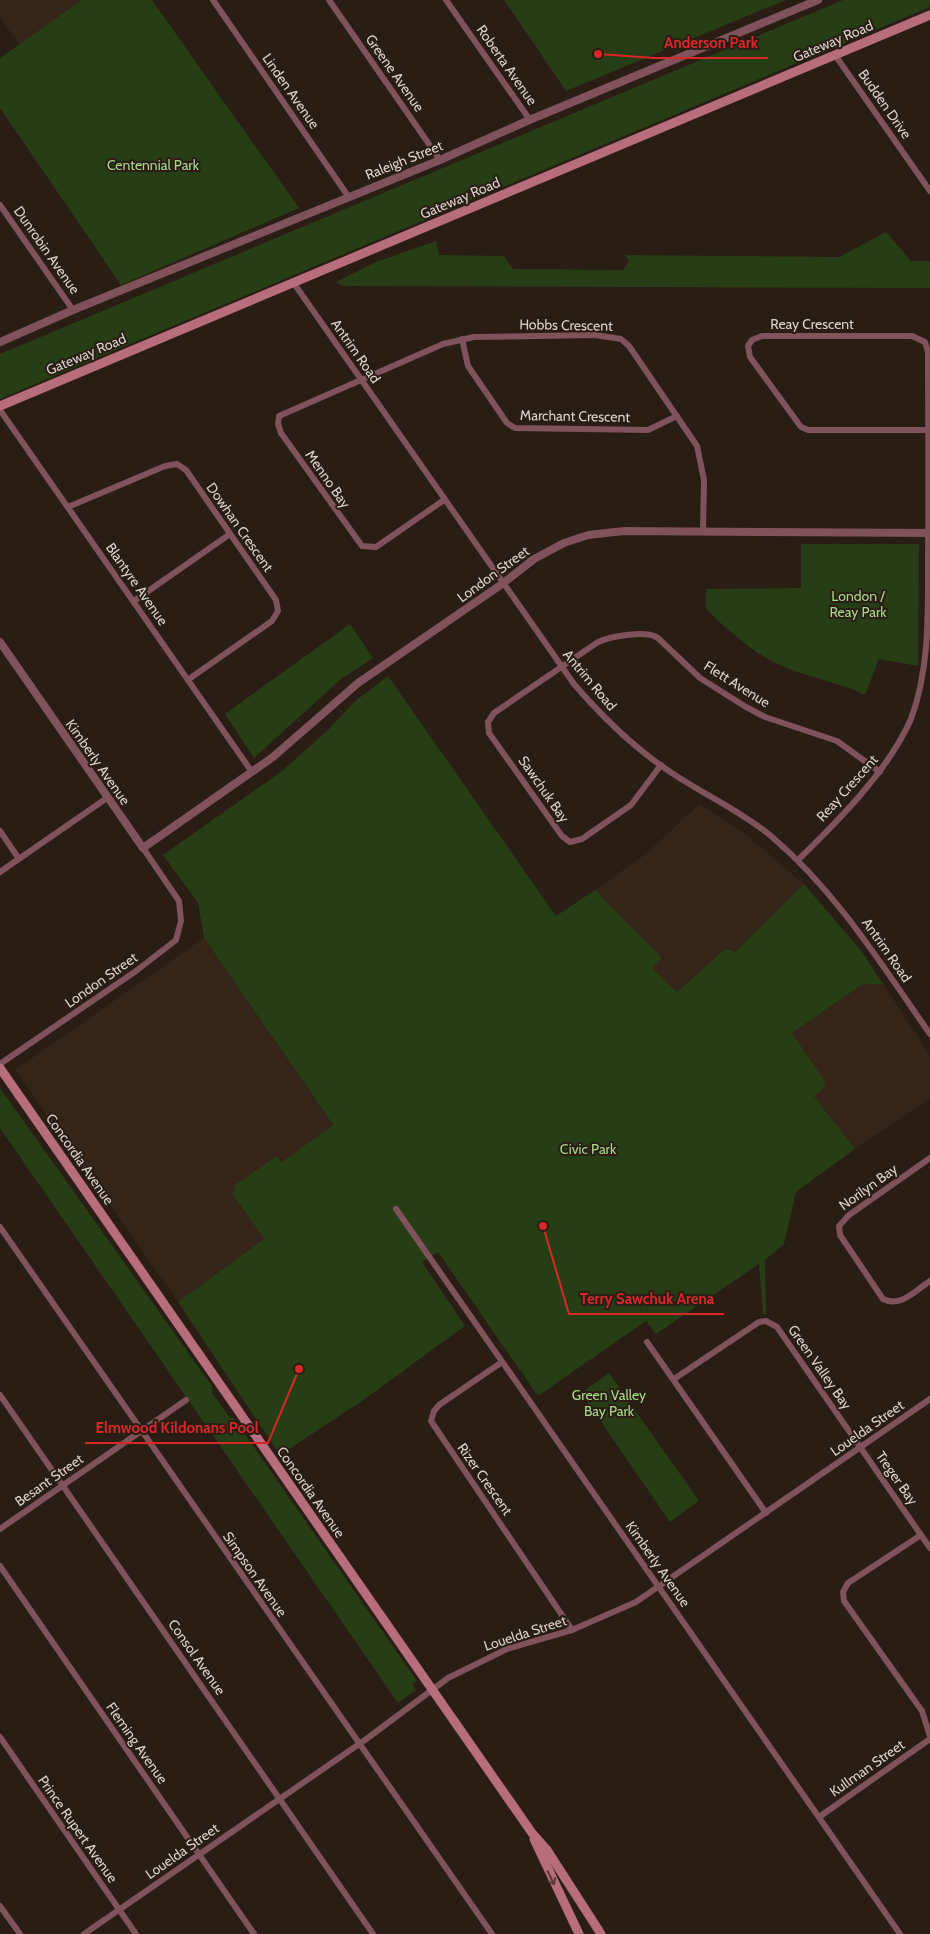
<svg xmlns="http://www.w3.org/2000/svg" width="930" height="1934" font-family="Cabin,sans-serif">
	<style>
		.built { fill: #352518 }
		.green { fill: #273d15 }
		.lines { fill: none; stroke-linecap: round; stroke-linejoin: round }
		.minor { stroke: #80525a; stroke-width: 6 }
		.tertiary { stroke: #80525a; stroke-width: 8 }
		.secondary { stroke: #b76d7b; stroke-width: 9 }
		.oneway { stroke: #5b3938 }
		.labels { text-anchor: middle; stroke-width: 4; stroke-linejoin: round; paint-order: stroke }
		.street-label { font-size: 14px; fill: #d9d1cb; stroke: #291d14 }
		.park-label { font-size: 14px; fill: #aad68a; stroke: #291d14 }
		.leader { fill: none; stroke: #d62828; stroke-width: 2 }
		.callout-dot { fill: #d62828; stroke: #291d14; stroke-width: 2 }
		.callout-label { font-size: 15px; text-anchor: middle; font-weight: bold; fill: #d62828; stroke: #291d14; stroke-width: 4; stroke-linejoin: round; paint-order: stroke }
	</style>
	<rect width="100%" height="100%" fill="#291d14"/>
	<g class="built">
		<polygon points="0,0 82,0 20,46 0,17"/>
		<polygon points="699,804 744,833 804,884 735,952 725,949 677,992 652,968 662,958 595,890 646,854"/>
		<polygon points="204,938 333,1126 282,1162 280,1157 278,1158 233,1195 264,1239 178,1302 15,1070"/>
		<polygon points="863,984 883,984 930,1055 930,1098 855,1149 814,1096 792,1033"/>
	</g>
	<g class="green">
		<polygon points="82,0 152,0 299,208 121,285 0,108 0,58"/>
		<polygon points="504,0 786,0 566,91"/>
		<polygon points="843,0 930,0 930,7 0,399 0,354"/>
		<polygon points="886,232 911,261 930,261 930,288 342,286 336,282 376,262 436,241 439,255 504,256 513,269 623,270 629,261 625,255 839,257"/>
		<path d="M801,544H919L918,666L879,659L865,695C841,683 815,679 789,669C758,657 729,632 706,609V589L801,588Z"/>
		<polygon points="350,624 373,658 341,679 254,758 225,714"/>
		<polygon points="388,676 556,916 595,890 662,958 652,968 677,992 725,949 735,952 804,884 862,952 883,984 863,984 792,1033 824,1080 825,1087 814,1096 855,1149 796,1192 784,1244 765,1260 766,1314 763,1314 759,1264 656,1334 646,1321 538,1396 438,1252 422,1262 465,1326 362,1401 280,1455 178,1302 264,1239 233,1195 235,1185 277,1156 282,1162 333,1125 204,938 198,903 163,855 282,771 327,731 354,702"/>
		<polygon points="0,1088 212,1386 212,1393 230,1418 233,1417 417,1681 412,1684 416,1690 398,1703 0,1128"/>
		<polygon points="609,1373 699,1501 670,1522 581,1393"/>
	</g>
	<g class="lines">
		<g class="minor">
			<polyline points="213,0 348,196"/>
			<polyline points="329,0 440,160"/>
			<polyline points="446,0 530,120"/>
			<polyline points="835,55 930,191"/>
			<polyline points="0,205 73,310"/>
			<path d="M293,282L574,684C605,720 638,752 678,777C709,797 742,812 771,836C837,892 881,964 930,1034"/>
			<polyline points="462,339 468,366 507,423 515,428 648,430 677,416"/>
			<polyline points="0,410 252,772"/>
			<polyline points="444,500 376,547 362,546 281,433 278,424 279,416 443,344 474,337 595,335 621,339 629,346 697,446 704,480 703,532"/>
			<polyline points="68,507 165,466 177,464 186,470 276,600 278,611 272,621 189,679"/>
			<polyline points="134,601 230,534"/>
			<path d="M661,765L631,805L582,839L570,842L562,836L489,733L488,722L494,713L598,642C612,636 646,630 658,638L700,678L746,707L765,717L837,741L880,772"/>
			<polyline points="0,831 19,859"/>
			<path d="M798,860C839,820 888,771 911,719C930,668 928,611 928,557C929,489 928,421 928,352L925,342L912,336H762L752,340L748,346L750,357L801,427L808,430H928"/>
			<polyline points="0,872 107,798"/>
			<polyline points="0,1064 136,971 176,940 181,921 179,901 143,848"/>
			<path d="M930,1158L849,1215L839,1226L840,1235L883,1299C900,1308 915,1291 930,1281"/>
			<polyline points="396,1209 900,1934"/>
			<polyline points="0,1227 492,1934"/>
			<polyline points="647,1342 766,1513"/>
			<polyline points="502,1362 439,1405 434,1411 431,1421 572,1630"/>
			<polyline points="674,1379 759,1322 766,1321 777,1327 930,1548"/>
			<polyline points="0,1395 373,1934"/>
			<polyline points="0,1529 186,1400"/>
			<polyline points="921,1535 848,1583 843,1592 844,1601 922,1711 930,1736"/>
			<polyline points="0,1566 254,1934"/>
			<polyline points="0,1737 136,1934"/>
			<polyline points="819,1817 930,1739"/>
			<polyline points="0,1906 20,1934"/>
			<polyline points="84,1934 365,1740 448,1678 507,1649 572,1630 636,1602 930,1399"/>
		</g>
		<g class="tertiary">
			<polyline points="0,342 73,310 440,160 527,121 818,0"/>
			<polyline points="0,642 143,848 273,757 358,683 502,584 534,559 564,543 588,535 624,531 930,533"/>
		</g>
		<g class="secondary">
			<polyline points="0,406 930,15"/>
			<polyline points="0,1068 532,1833 547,1850 601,1934"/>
			<polyline points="534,1839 579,1934"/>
		</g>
	</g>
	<defs><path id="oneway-shaft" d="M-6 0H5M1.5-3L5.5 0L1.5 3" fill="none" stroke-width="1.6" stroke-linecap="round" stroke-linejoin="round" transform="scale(1.25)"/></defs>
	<use class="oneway" href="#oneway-shaft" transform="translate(551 1878) rotate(64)"/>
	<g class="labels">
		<g class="street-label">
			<text transform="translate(833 41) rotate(-23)" y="5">Gateway Road</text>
			<text transform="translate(507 65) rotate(55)" y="5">Roberta Avenue</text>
			<text transform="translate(395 73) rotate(55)" y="5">Greene Avenue</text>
			<text transform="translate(291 91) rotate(55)" y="5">Linden Avenue</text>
			<text transform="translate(885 104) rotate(55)" y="5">Budden Drive</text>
			<text transform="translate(404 160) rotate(-22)" y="5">Raleigh Street</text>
			<text transform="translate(460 198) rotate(-23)" y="5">Gateway Road</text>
			<text transform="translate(47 250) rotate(55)" y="5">Dunrobin Avenue</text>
			<text x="812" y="329">Reay Crescent</text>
			<text transform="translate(566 325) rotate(1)" y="5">Hobbs Crescent</text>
			<text transform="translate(356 351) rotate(55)" y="5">Antrim Road</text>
			<text transform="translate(86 354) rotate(-23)" y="5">Gateway Road</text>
			<text transform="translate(575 416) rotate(1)" y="5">Marchant Crescent</text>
			<text transform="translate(328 479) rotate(55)" y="5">Menno Bay</text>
			<text transform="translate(240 527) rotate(55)" y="5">Dowhan Crescent</text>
			<text transform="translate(493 574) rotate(-36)" y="5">London Street</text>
			<text transform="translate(137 584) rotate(55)" y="5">Blantyre Avenue</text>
			<text transform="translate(590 680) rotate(50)" y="5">Antrim Road</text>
			<text transform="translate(737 684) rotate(32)" y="5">Flett Avenue</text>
			<text transform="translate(98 762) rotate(55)" y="5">Kimberly Avenue</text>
			<text transform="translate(847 788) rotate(-48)" y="5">Reay Crescent</text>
			<text transform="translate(544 789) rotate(55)" y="5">Sawchuk Bay</text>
			<text transform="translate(887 950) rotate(55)" y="5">Antrim Road</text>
			<text transform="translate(101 980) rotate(-35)" y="5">London Street</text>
			<text transform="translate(80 1159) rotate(55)" y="5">Concordia Avenue</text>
			<text transform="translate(868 1187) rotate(-36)" y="5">Norilyn Bay</text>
			<text transform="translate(820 1367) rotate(55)" y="5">Green Valley Bay</text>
			<text transform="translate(867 1428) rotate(-35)" y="5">Louelda Street</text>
			<text transform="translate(897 1478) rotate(55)" y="5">Treger Bay</text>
			<text transform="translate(485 1479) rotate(55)" y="5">Rizer Crescent</text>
			<text transform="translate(49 1480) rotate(-35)" y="5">Besant Street</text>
			<text transform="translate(311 1492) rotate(55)" y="5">Concordia Avenue</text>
			<text transform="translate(658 1564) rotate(55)" y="5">Kimberly Avenue</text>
			<text transform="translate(255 1574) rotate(55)" y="5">Simpson Avenue</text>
			<text transform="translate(525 1633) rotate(-18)" y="5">Louelda Street</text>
			<text transform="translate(197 1657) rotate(55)" y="5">Consol Avenue</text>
			<text transform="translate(137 1743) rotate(55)" y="5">Fleming Avenue</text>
			<text transform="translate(867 1768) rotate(-35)" y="5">Kullman Street</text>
			<text transform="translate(78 1829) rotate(55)" y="5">Prince Rupert Avenue</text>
			<text transform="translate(182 1851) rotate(-35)" y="5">Louelda Street</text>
		</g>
		<g class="park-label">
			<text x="153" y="170">Centennial Park</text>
			<text x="858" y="601">London /<tspan x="858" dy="16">Reay Park</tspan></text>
			<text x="588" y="1154">Civic Park</text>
			<text x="609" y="1400">Green Valley<tspan x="609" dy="16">Bay Park</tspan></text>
		</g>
	</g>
	<path class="leader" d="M598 54L654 58H768M543 1226L569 1314H724M299 1369L268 1443H85"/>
	<g class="callout-dot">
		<circle cx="598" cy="54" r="5"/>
		<circle cx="543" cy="1226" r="5"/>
		<circle cx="299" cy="1369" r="5"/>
	</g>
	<g class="callout-label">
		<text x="711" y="48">Anderson Park</text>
		<text x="647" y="1304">Terry Sawchuk Arena</text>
		<text x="177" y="1433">Elmwood Kildonans Pool</text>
	</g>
</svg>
